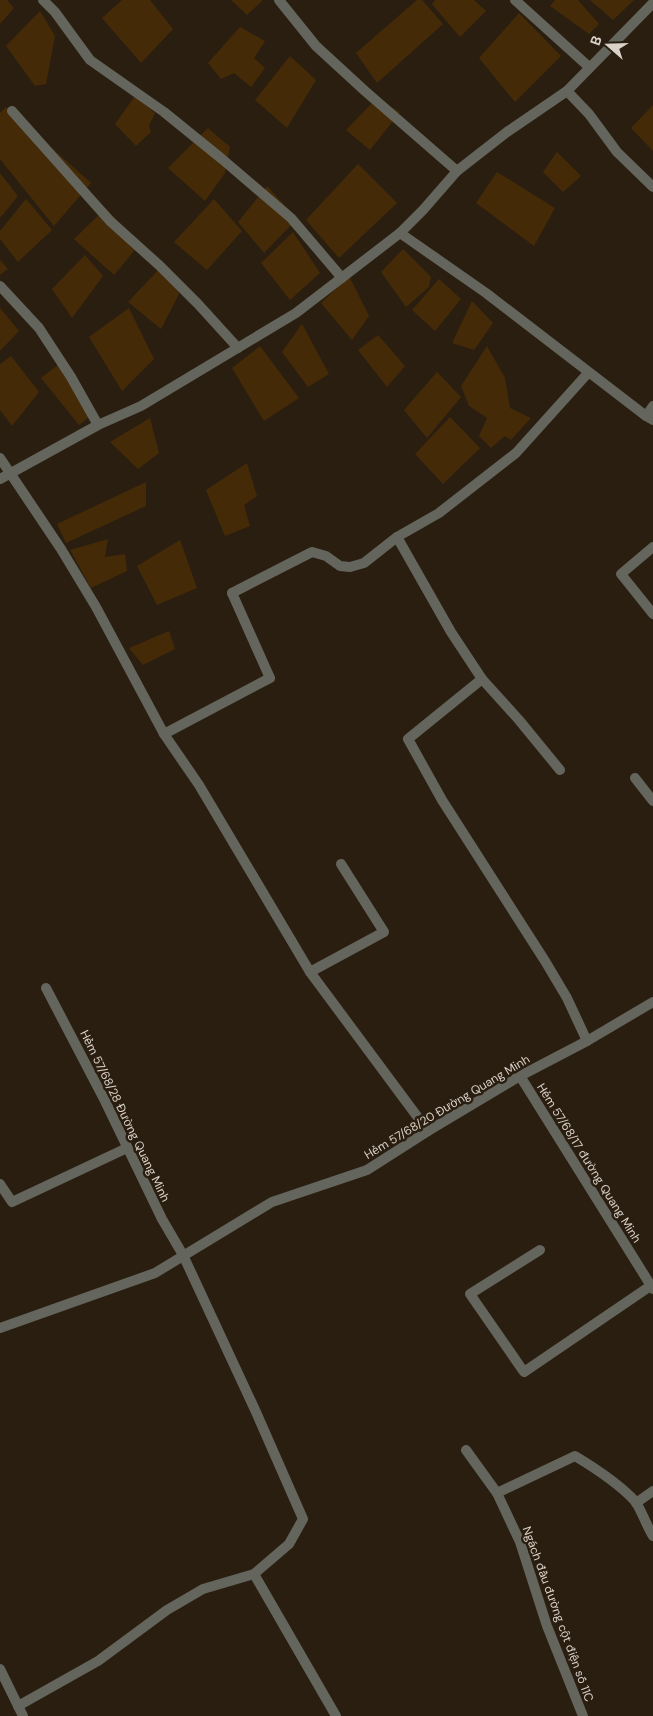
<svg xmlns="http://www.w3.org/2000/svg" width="653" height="1716" font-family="'DM Sans',sans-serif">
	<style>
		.building { fill: #442a07 }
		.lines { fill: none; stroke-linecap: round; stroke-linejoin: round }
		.lane { stroke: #64655c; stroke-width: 10 }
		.street { stroke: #64655c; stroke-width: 10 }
		.labels { text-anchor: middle; stroke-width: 5; stroke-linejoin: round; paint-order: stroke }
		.street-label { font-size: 12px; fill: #dad2c9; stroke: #2a1e11 }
	</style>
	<rect width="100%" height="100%" fill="#2a1e11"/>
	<g class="building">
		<polygon points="0,0 7,0 14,8 0,24"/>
		<polygon points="122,0 150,0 173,29 141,63 102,18"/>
		<polygon points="231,0 263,0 247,15"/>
		<polygon points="417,0 422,0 443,24 377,83 356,53"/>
		<polygon points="435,0 474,0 486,11 460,37 432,4"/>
		<polygon points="555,0 578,0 599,24 589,34 550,6"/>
		<polygon points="590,0 634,0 613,20"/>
		<polygon points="40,11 55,36 46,84 35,86 6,46"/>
		<polygon points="519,13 561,56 515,102 479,58"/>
		<polygon points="240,27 265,41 254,58 265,68 251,87 234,73 221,79 208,63"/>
		<polygon points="290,56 316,80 287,128 255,100"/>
		<polygon points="135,96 155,113 149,126 151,132 136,146 115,124"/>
		<polygon points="376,99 400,112 370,150 346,130"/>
		<polygon points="653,105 653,151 631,128"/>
		<polygon points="6,107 91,183 54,226 0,159 0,113"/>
		<polygon points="208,128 230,147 225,173 205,201 168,168"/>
		<polygon points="557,152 581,176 563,192 543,172"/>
		<polygon points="358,164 397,203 339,258 306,220"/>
		<polygon points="497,172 555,208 534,246 476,203"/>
		<polygon points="0,173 18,196 0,218"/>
		<polygon points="267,186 297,219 264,253 238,222"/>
		<polygon points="26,199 52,230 18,262 0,239 0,231"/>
		<polygon points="214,199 242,231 207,270 174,242"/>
		<polygon points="106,208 139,245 114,275 74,239"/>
		<polygon points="293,232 320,273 290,300 261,263"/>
		<polygon points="403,249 431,277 429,287 406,307 381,272"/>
		<polygon points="85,255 103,276 72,318 52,289"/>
		<polygon points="0,260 8,269 0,275"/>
		<polygon points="164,264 179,294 161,329 128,302"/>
		<polygon points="349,276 369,316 352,340 321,303"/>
		<polygon points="439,279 461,299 435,331 412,310"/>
		<polygon points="472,301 493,323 474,350 452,343"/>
		<polygon points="0,308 19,331 0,351"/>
		<polygon points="129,308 154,359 122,391 89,337"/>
		<polygon points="302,324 329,374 308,387 282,352"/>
		<polygon points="378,335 405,366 387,387 358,350"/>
		<polygon points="260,346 299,398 264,421 232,368"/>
		<polygon points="487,346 505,378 510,408 531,418 511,440 505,436 491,448 479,436 487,418 469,406 461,386"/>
		<polygon points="11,356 39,392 12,426 0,410 0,364"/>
		<polygon points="63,361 93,414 79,425 41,378"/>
		<polygon points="437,372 461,397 427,438 404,410"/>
		<polygon points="450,417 480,448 443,484 415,454"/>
		<polygon points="150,418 159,453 138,469 110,442"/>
		<polygon points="247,463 257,496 244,505 250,526 225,536 206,490"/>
		<polygon points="146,482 146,506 66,543 57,524"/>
		<polygon points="108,539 105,557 125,554 127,571 91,588 70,550"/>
		<polygon points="180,540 197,588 157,605 137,566"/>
		<polygon points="169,631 175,649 143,665 129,648"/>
	</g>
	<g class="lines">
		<polyline class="lane" points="232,593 312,552 326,556 340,566 350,567 364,563 397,537"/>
		<g class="street">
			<polyline points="43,0 55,12 90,60 164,112 222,159 291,218 342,278"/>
			<polyline points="279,0 316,46 365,91 457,171"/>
			<polyline points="515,0 589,67"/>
			<polyline points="567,91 589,114 617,152 653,187"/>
			<polyline points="12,111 110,221 160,266 198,304 238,348"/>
			<polyline points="400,233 486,293 646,416 653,420"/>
			<polyline points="0,286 39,328 71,377 98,425"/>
			<polyline points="646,416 653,406"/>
			<polyline points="0,458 61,549 96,607 164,734 199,785 310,972 428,1131"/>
			<polyline points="0,479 98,425 141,406 296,313 400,233 423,210 457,171 507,132 567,91 653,3"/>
			<polyline points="653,547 621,574 653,614"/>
			<polyline points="482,679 408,739 442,800 545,961 567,998 587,1041"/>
			<polyline points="164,734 270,678 232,593"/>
			<polyline points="560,770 519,720 482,679 451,632 397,537 439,513 516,453 588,373"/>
			<polyline points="635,778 653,801"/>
			<polyline points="310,972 384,932 341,864"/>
			<polyline points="520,1076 653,1289"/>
			<polyline points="0,1184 12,1202 127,1148"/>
			<polyline points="540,1250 470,1294 524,1372 652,1285"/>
			<polyline points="0,1328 155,1273 272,1202 367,1170 428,1131 520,1076 587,1041 653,1002"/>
			<polyline points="466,1450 497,1493 520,1542 547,1626 583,1716"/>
			<path d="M497,1493L575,1456C595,1468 619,1484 635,1501C641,1509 647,1527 653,1536"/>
			<polyline points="636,1503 653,1491"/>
			<polyline points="254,1574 336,1716"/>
			<polyline points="0,1669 23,1716"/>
			<polyline points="18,1706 98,1661 167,1610 203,1589 254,1574 289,1544 303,1519 256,1412 183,1255 162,1219 105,1101 46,988"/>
		</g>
	</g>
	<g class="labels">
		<g class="street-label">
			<text transform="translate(447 1107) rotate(-31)" y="4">Hẻm 57/68/20 Đường Quang Minh</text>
			<text transform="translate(125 1116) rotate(64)" y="4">Hẻm 57/68/28 Đường Quang Minh</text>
			<text transform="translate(589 1163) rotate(58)" y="4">Hẻm 57/68/17 đường Quang Minh</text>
			<text transform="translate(558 1614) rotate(70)" y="4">Ngách đầu đường cột điện số 11C</text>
		</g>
	</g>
	<g transform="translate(608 45) rotate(290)" stroke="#2a1e11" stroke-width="4" paint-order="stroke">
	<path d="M0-4L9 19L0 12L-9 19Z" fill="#dad2c9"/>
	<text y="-8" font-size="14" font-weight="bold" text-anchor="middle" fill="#dad2c9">B</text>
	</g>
</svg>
